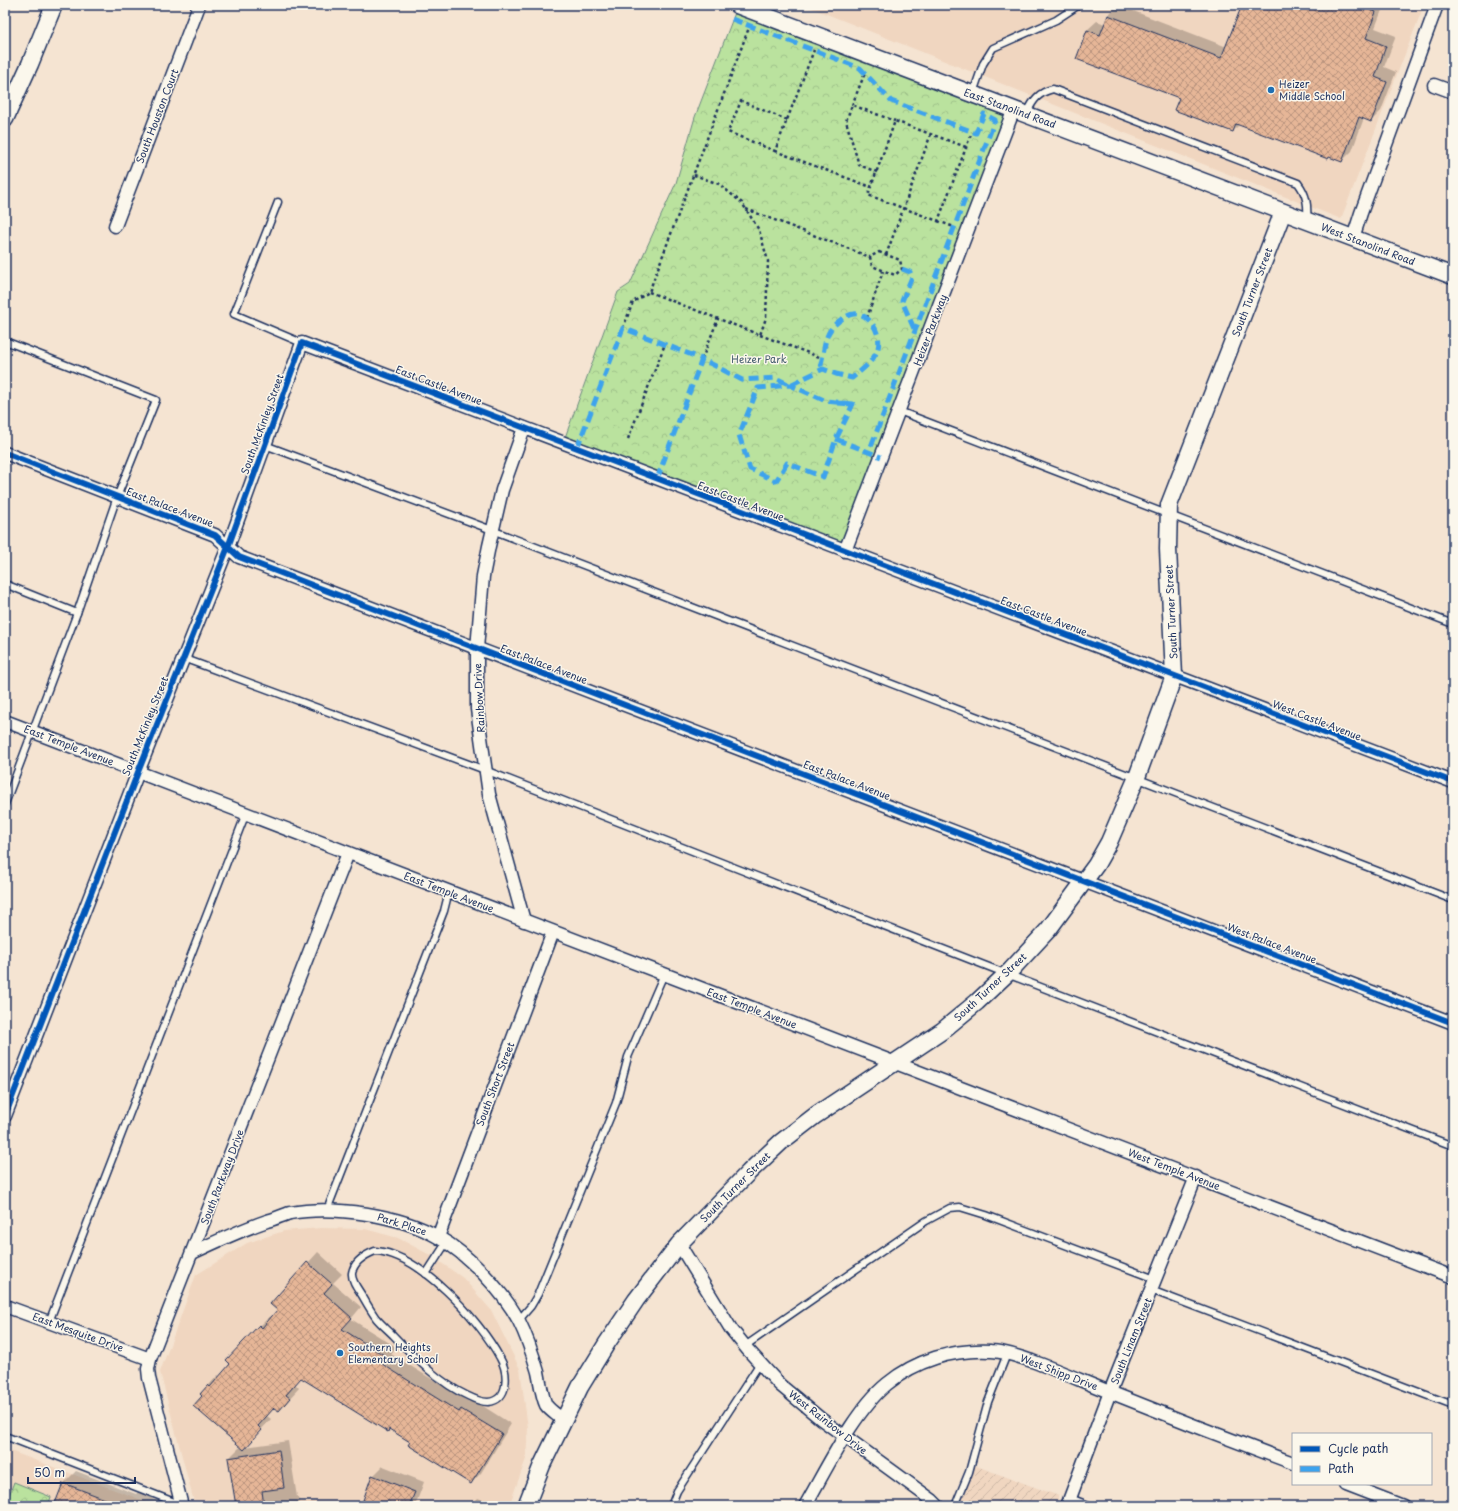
<svg xmlns="http://www.w3.org/2000/svg" width="1458" height="1511" font-family="'Playpen Sans',sans-serif">
	<style>
		.built { fill: #f0d6c0 }
		.industrial { fill: url(#industrial-furrows) }
		.forest { fill: url(#forest-crowns); stroke: #6a887e }
		.shadow { fill: #0003 }
		.building { fill: url(#building-cross-hatch); stroke: #1b2f5e }
		.lines { fill: none; stroke-linecap: round; stroke-linejoin: round }
		.lane-casing { stroke: #1b2f5e; stroke-width: 9 }
		.street-casing { stroke: #1b2f5e; stroke-width: 15 }
		.secondary-casing { stroke: #1b2f5e; stroke-width: 19 }
		.path { stroke: #1b2f5e; stroke-width: 2.5; stroke-dasharray: 3 3; stroke-linecap: butt }
		.lane { stroke: #fbf7ec; stroke-width: 6 }
		.street { stroke: #fbf7ec; stroke-width: 12 }
		.secondary { stroke: #fbf7ec; stroke-width: 16 }
		.quiet { stroke: #3da3ed; stroke-width: 5; stroke-dasharray: 10 5; stroke-linecap: butt }
		.cycleway-casing { stroke: #fbf7ec; stroke-width: 8 }
		.cycleway { stroke: #0057b8; stroke-width: 6 }
		.poi-dot { fill: #1f6fb2; stroke: #fbf7ec; stroke-width: 1.5 }
		.labels { text-anchor: middle; stroke-width: 3; stroke-linejoin: round; paint-order: stroke }
		.poi-label { font-size: 10px; fill: #1b2f5e; stroke: #fbf7ec; text-anchor: start }
		.street-label { font-size: 10px; fill: #1b2f5e; stroke: #fbf7ec }
		.park-label { font-size: 10px; fill: #435c6e; stroke: #fbf7ec }
	</style>
	<defs>
		<pattern id="industrial-furrows" width="10" height="10" patternUnits="userSpaceOnUse"><rect width="10" height="10" fill="#f0d6c0"/><path d="M-1 1l2-2M0 10L10 0M9 11l2-2" fill="none" stroke="#cdb8a7"/></pattern>
		<pattern id="forest-crowns" width="20" height="18" patternUnits="userSpaceOnUse"><rect width="20" height="18" fill="#bae29e"/><path d="M2 6a3 3 0 1 1 6 0M12 15a3 3 0 1 1 6 0" fill="none" stroke="#9fc28a"/></pattern>
		<pattern id="building-cross-hatch" width="8" height="8" patternUnits="userSpaceOnUse"><rect width="8" height="8" fill="#e6b697"/><path d="M0 0l8 8M0 8l8-8" fill="none" stroke="#ba947e"/></pattern>
	</defs>
	<rect width="100%" height="100%" fill="#f5e4d2"/>
	<filter id="ink" filterUnits="userSpaceOnUse"><feTurbulence type="fractalNoise" baseFrequency=".025" numOctaves="2"/><feDisplacementMap in="SourceGraphic" scale="8" xChannelSelector="R" yChannelSelector="G"/><feConvolveMatrix kernelMatrix="1 2 1 2 8 2 1 2 1" color-interpolation-filters="sRGB"/></filter>
	<g filter="url(#ink)">
		<g class="built">
			<polygon points="804,5 1424,5 1341,219"/>
			<polygon points="321,1228 365,1229 398,1238 430,1255 463,1278 491,1310 520,1369 528,1428 526,1459 509,1506 195,1506 160,1372 196,1275 247,1243 284,1231"/>
			<polygon points="5,1449 158,1506 5,1506"/>
		</g>
		<polygon class="industrial" points="971,1464 1059,1496 1055,1506 955,1506"/>
		<g class="forest">
			<polygon points="738,5 1014,109 845,551 563,443 618,292 630,284 676,183 695,117"/>
			<polygon points="14,1482 51,1497 48,1506 5,1506"/>
		</g>
		<g class="shadow">
			<polygon points="1118,5 1227,47 1243,5 1384,5 1375,28 1396,36 1384,67 1396,72 1381,111 1371,121 1364,118 1352,151 1342,161 1240,124 1233,131 1180,98 1087,30 1097,21 1105,24 1108,15"/>
			<polygon points="318,1252 342,1274 333,1283 361,1307 351,1319 396,1347 391,1354 469,1402 472,1399 511,1424 481,1473 471,1483 412,1442 302,1377 295,1384 299,1388 288,1400 275,1407 267,1416 271,1419 245,1447 288,1441 297,1497 298,1497 300,1506 237,1506 229,1458 239,1448 242,1448 201,1394 218,1375 220,1377 260,1326 270,1316 272,1318 279,1310 271,1304"/>
			<polygon points="383,1466 424,1482 415,1506 361,1506 373,1476"/>
			<polygon points="76,1471 136,1494 141,1489 154,1494 152,1499 169,1506 55,1506 64,1483"/>
			<polygon points="478,1498 499,1506 470,1506"/>
			<polygon points="327,1504 327,1506 309,1506"/>
		</g>
		<g class="building">
			<polygon points="1242,5 1356,5 1376,12 1366,38 1386,46 1375,77 1387,82 1371,122 1359,117 1342,162 1329,157 1328,159 1236,124 1233,132 1174,110 1179,98 1076,59 1087,30 1100,35 1108,15 1221,58"/>
			<polygon points="307,1262 332,1284 324,1293 352,1318 342,1329 387,1357 382,1364 459,1412 461,1409 502,1434 471,1484 408,1445 410,1442 389,1429 388,1432 301,1378 286,1395 290,1398 279,1411 274,1408 258,1426 262,1430 244,1450 193,1406 202,1396 200,1394 208,1385 210,1387 230,1364 226,1360 259,1325 262,1328 277,1310 270,1304"/>
			<polygon points="279,1450 284,1488 262,1491 264,1506 236,1506 228,1458"/>
			<polygon points="372,1475 415,1492 409,1506 361,1506"/>
			<polygon points="63,1483 121,1505 121,1506 54,1506"/>
		</g>
		<g class="lines">
			<g class="lane-casing">
				<g id="lane">
					<polyline points="973,93 983,64 993,48 1056,20 1079,5"/>
					<path d="M1027,113C1033,100 1039,92 1053,89L1298,183C1307,195 1308,205 1307,219"/>
					<polyline points="278,202 234,314 302,343"/>
					<polyline points="5,341 156,400 117,497 77,613 5,804"/>
					<polyline points="899,411 1453,624"/>
					<polyline points="265,445 492,530 1453,900"/>
					<polyline points="5,584 77,613"/>
					<polyline points="183,658 485,770 1007,974 1453,1146"/>
					<polyline points="327,1210 444,911 449,891"/>
					<path d="M375,1251C419,1253 480,1320 500,1358C508,1372 510,1400 488,1402C481,1402 474,1399 468,1396C439,1383 414,1357 393,1335C387,1329 381,1324 376,1318C371,1311 367,1304 363,1297C359,1290 351,1281 352,1273C354,1261 365,1255 375,1251Z"/>
					<polyline points="426,1274 446,1243"/>
					<polyline points="1151,1290 1453,1405"/>
					<polyline points="518,1321 531,1306 538,1294 616,1103 628,1057 664,974"/>
					<polyline points="49,1322 246,813"/>
					<polyline points="745,1346 881,1252 926,1221 950,1208 960,1207 986,1215 1155,1279"/>
					<polyline points="5,1436 182,1505"/>
					<polyline points="1070,1498 1091,1506"/>
					<polyline points="671,1506 677,1491 760,1363"/>
					<polyline points="955,1506 969,1472 988,1402 1007,1354"/>
				</g>
			</g>
			<g class="street-casing">
				<g id="street">
					<polyline points="1434,85 1453,92"/>
					<polyline points="115,226 198,8 198,5"/>
					<polyline points="1353,238 1361,213 1437,5"/>
					<polyline points="5,453 215,535 239,557 1453,1023"/>
					<polyline points="845,551 1014,109"/>
					<polyline points="5,721 1453,1277"/>
					<polyline points="524,921 489,794 477,709 477,649 483,576 489,546 502,490 524,428"/>
					<polyline points="5,1116 138,772 228,547 302,343 1453,782"/>
					<polyline points="438,1237 553,932"/>
					<polyline points="679,1244 731,1329 748,1350 780,1385 821,1419 932,1500 938,1506"/>
					<path d="M192,1253C217,1241 241,1230 267,1221C275,1219 283,1215 290,1213C333,1205 400,1215 438,1237C468,1254 503,1291 519,1321C527,1337 533,1355 538,1372C540,1381 542,1397 546,1405C550,1411 559,1416 564,1421"/>
					<polyline points="5,1306 150,1359"/>
					<polyline points="1346,1484 1403,1506"/>
					<polyline points="182,1506 149,1378 148,1369 150,1359 348,853"/>
					<path d="M805,1506C827,1468 854,1411 887,1384C916,1360 953,1349 991,1351C1005,1351 1019,1357 1032,1361C1057,1370 1082,1381 1107,1391C1169,1416 1231,1440 1293,1463"/>
					<polyline points="1067,1506 1110,1392 1196,1177"/>
				</g>
			</g>
			<g class="secondary-casing">
				<g id="secondary">
					<polyline points="737,5 1453,276"/>
					<polyline points="5,119 30,64 54,5"/>
					<polyline points="526,1506 542,1465 580,1387 607,1343 636,1300 679,1244 749,1172 781,1142 816,1115 942,1031 977,1002 1011,970 1048,930 1096,865 1109,842 1137,777 1174,676 1168,549 1169,505 1283,212"/>
				</g>
			</g>
			<g class="path">
				<polyline points="852,105 865,73"/>
				<polyline points="787,120 741,101 728,132 775,151 814,50"/>
				<polyline points="966,147 895,121 868,195 938,221 972,132"/>
				<polyline points="775,151 871,187"/>
				<polyline points="877,172 859,165 846,121 852,105 895,121"/>
				<polyline points="746,209 870,257"/>
				<polyline points="938,221 954,227"/>
				<polygon points="879,252 900,260 902,269 895,275 872,266 870,257"/>
				<polyline points="886,255 931,134"/>
				<polyline points="649,292 760,335 766,318 768,261 759,230 742,203 719,184 694,175"/>
				<polyline points="867,318 883,271"/>
				<polyline points="623,328 633,302 649,292 750,25"/>
				<polyline points="760,335 822,358"/>
				<polyline points="702,359 718,319"/>
				<polyline points="628,439 665,344"/>
			</g>
			<use href="#lane" class="lane"/>
			<use href="#street" class="street"/>
			<use href="#secondary" class="secondary"/>
			<g class="quiet">
				<polyline points="732,19 860,68 891,101 976,133 984,114 995,120 869,452"/>
				<polyline points="902,269 910,272 912,277 902,301 915,331"/>
				<polyline points="838,403 853,404 826,401 790,385 758,388 739,435 750,469 776,481 787,463 823,477 836,439 853,404"/>
				<polyline points="836,439 881,457"/>
				<polyline points="577,448 623,328 702,359"/>
				<path d="M657,479L702,359L742,380L776,378L790,385L823,369L836,374L852,378C862,370 875,360 878,348C882,334 869,312 854,314C847,314 835,323 831,329C824,338 824,353 821,364L823,369"/>
			</g>
			<g class="cycleway-casing">
				<g id="cycleway">
					<polyline points="5,453 215,535 239,557 1453,1023"/>
					<polyline points="5,1116 138,772 228,547 302,343 1453,782"/>
				</g>
			</g>
			<use href="#cycleway" class="cycleway"/>
		</g>
	</g>
	<g class="poi-dot">
		<circle cx="1271" cy="90" r="4"/>
		<circle cx="340" cy="1353" r="4"/>
	</g>
	<g class="labels">
		<g class="poi-label">
			<text x="1279" y="88">Heizer<tspan x="1279" dy="12">Middle School</tspan></text>
			<text x="348" y="1351">Southern Heights<tspan x="348" dy="12">Elementary School</tspan></text>
		</g>
		<g class="street-label">
			<text transform="translate(1010 108) rotate(20)" y="4">East Stanolind Road</text>
			<text transform="translate(157 116) rotate(-69)" y="4">South Houston Court</text>
			<text transform="translate(1368 244) rotate(21)" y="4">West Stanolind Road</text>
			<text transform="translate(1252 292) rotate(-69)" y="4">South Turner Street</text>
			<text transform="translate(930 330) rotate(-69)" y="4">Heizer Parkway</text>
			<text transform="translate(439 385) rotate(21)" y="4">East Castle Avenue</text>
			<text transform="translate(262 424) rotate(-70)" y="4">South McKinley Street</text>
			<text transform="translate(741 501) rotate(21)" y="4">East Castle Avenue</text>
			<text transform="translate(170 507) rotate(21)" y="4">East Palace Avenue</text>
			<text transform="translate(1171 612) rotate(-93)" y="4">South Turner Street</text>
			<text transform="translate(1044 616) rotate(21)" y="4">East Castle Avenue</text>
			<text transform="translate(544 664) rotate(21)" y="4">East Palace Avenue</text>
			<text transform="translate(479 698) rotate(-93)" y="4">Rainbow Drive</text>
			<text transform="translate(1317 720) rotate(21)" y="4">West Castle Avenue</text>
			<text transform="translate(145 726) rotate(-68)" y="4">South McKinley Street</text>
			<text transform="translate(69 745) rotate(21)" y="4">East Temple Avenue</text>
			<text transform="translate(847 780) rotate(21)" y="4">East Palace Avenue</text>
			<text transform="translate(449 892) rotate(21)" y="4">East Temple Avenue</text>
			<text transform="translate(1272 943) rotate(21)" y="4">West Palace Avenue</text>
			<text transform="translate(990 987) rotate(-43)" y="4">South Turner Street</text>
			<text transform="translate(752 1008) rotate(21)" y="4">East Temple Avenue</text>
			<text transform="translate(495 1084) rotate(-69)" y="4">South Short Street</text>
			<text transform="translate(1174 1169) rotate(21)" y="4">West Temple Avenue</text>
			<text transform="translate(222 1177) rotate(-69)" y="4">South Parkway Drive</text>
			<text transform="translate(735 1187) rotate(-45)" y="4">South Turner Street</text>
			<text transform="translate(402 1224) rotate(18)" y="4">Park Place</text>
			<text transform="translate(78 1332) rotate(20)" y="4">East Mesquite Drive</text>
			<text transform="translate(1131 1341) rotate(-68)" y="4">South Linam Street</text>
			<text transform="translate(1059 1372) rotate(21)" y="4">West Shipp Drive</text>
			<text transform="translate(828 1422) rotate(38)" y="4">West Rainbow Drive</text>
		</g>
		<g class="park-label">
			<text x="759" y="363">Heizer Park</text>
		</g>
	</g>
	<rect width="1458" height="1511" fill="none" stroke="#fbf7ec" stroke-width="20"/>
	<rect x="10" y="10" width="1438" height="1491" fill="none" stroke="#1b2f5e" stroke-width="1.5" filter="url(#ink)"/>
	<rect x="1292" y="1433" width="140" height="52" fill="#fbf7ec" stroke="#a1a7b3"/>
	<rect x="1300" y="1446" width="20" height="6" fill="#0057b8" stroke="#a1a7b3"/>
	<text x="1328" y="1453" font-size="12" fill="#1b2f5e">Cycle path</text>
	<rect x="1300" y="1466" width="20" height="6" fill="#3da3ed" stroke="#a1a7b3"/>
	<text x="1328" y="1473" font-size="12" fill="#1b2f5e">Path</text>
	<path d="M28 1477v6h107v-6" fill="none" stroke="#1b2f5e" stroke-width="2"/>
	<text x="34" y="1477" font-size="12" fill="#1b2f5e" stroke="#fbf7ec" stroke-width="3" paint-order="stroke">50 m</text>
</svg>
